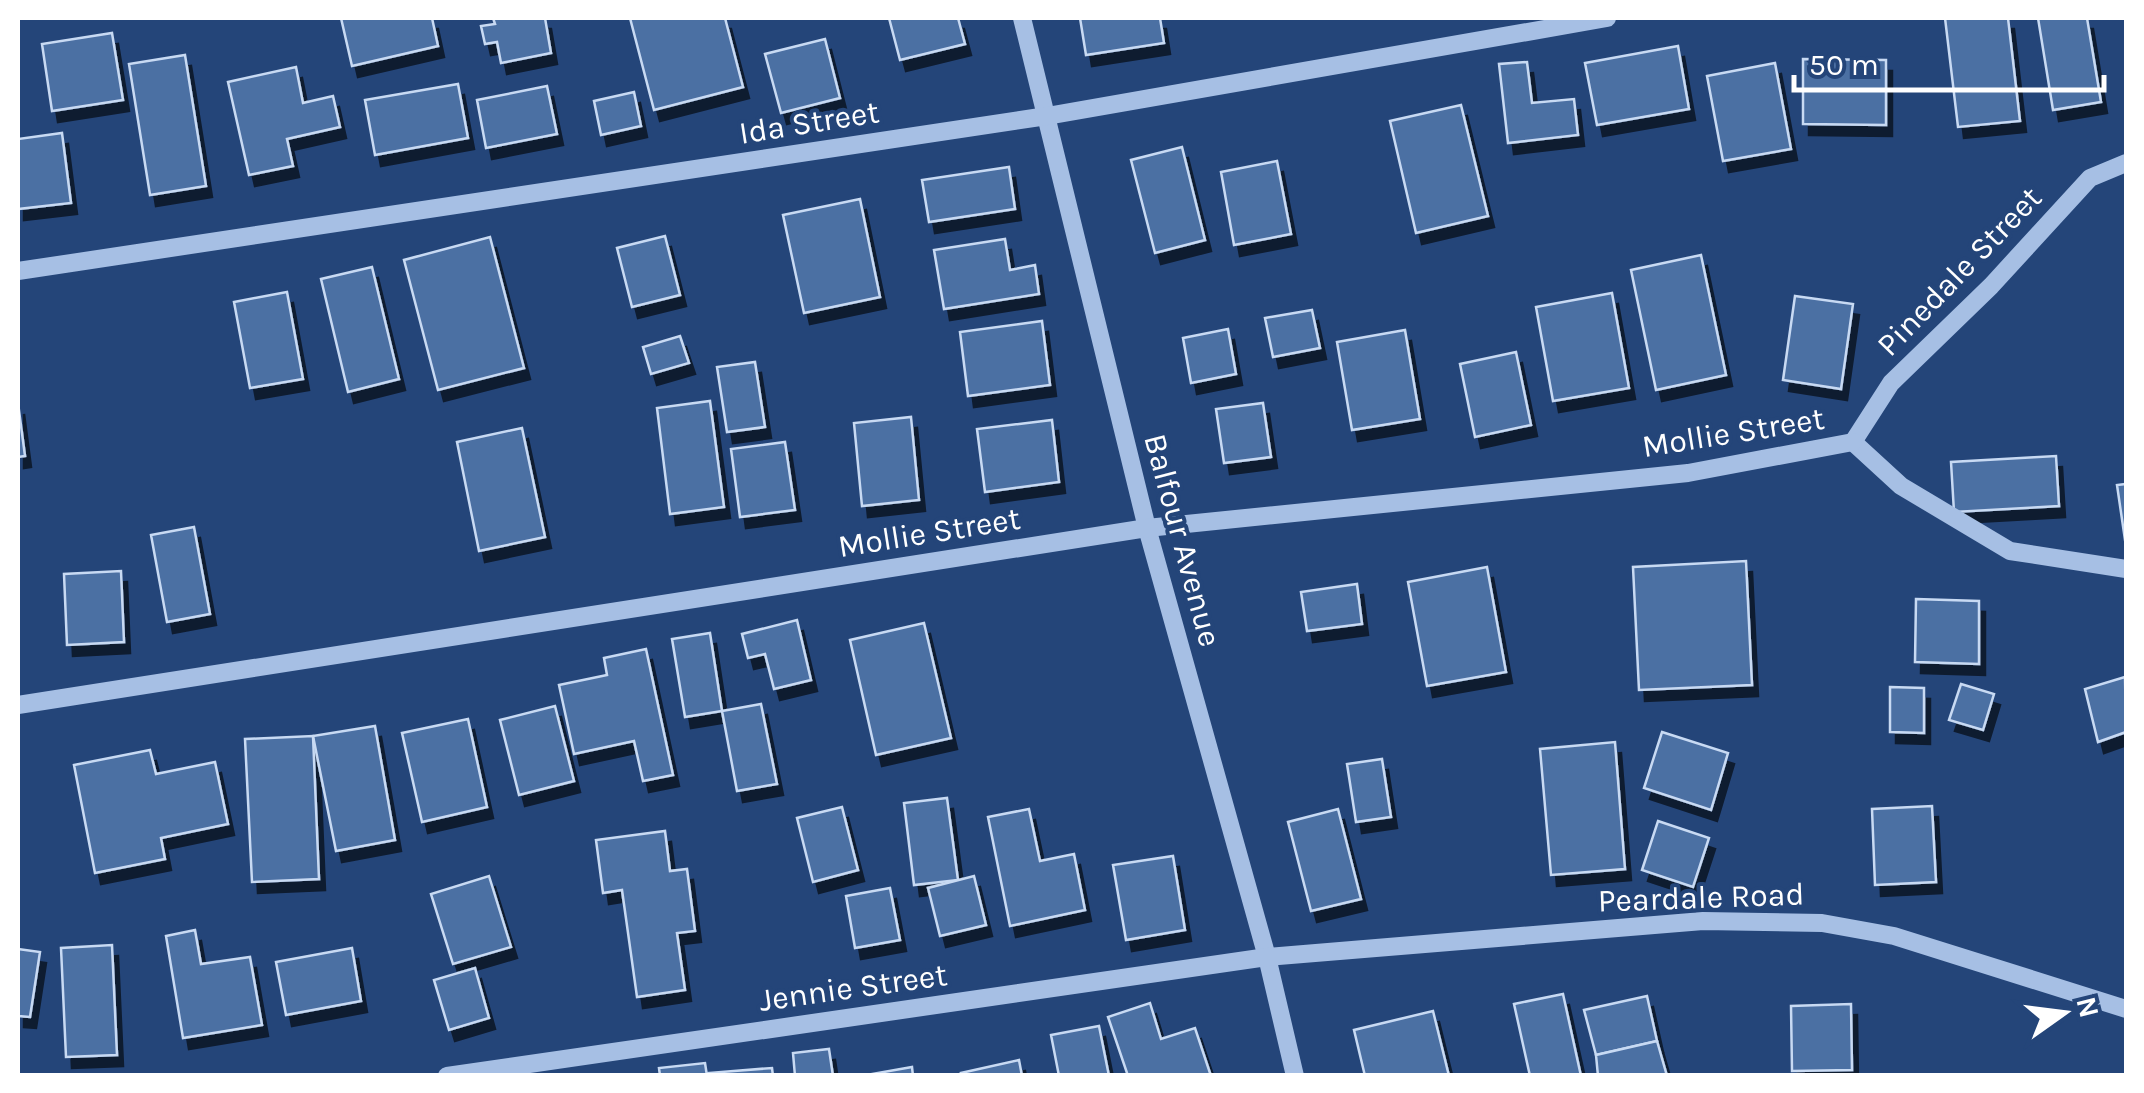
<svg xmlns="http://www.w3.org/2000/svg" width="2144" height="1093" font-family="Karla,sans-serif">
	<style>
		.building { fill: #4c6fa3; stroke: #c8daf3; stroke-width: 2.5; filter: url(#shadow) }
		.lines { fill: none; stroke-linecap: round; stroke-linejoin: round }
		.minor { stroke: #a6bfe4; stroke-width: 18 }
		.labels { text-anchor: middle; stroke-width: 8; stroke-linejoin: round; paint-order: stroke }
		.street-label { font-size: 32px; fill: #fff; stroke: #244579 }
	</style>
	<defs>
		<filter id="shadow"><feDropShadow dx="6" dy="11" stdDeviation="0" flood-color="#0009"/></filter>
	</defs>
	<rect width="100%" height="100%" fill="#244579"/>
	<g class="building">
		<polygon points="341,18 432,18 438,46 352,66"/>
		<polygon points="493,18 545,18 551,53 501,63 497,42 485,44 481,26 495,24"/>
		<polygon points="630,18 725,18 743,87 654,110"/>
		<polygon points="889,18 958,18 965,44 900,60"/>
		<polygon points="1080,18 1160,18 1164,43 1086,55"/>
		<polygon points="1945,18 2008,18 2020,121 1958,127"/>
		<polygon points="2038,18 2087,18 2101,102 2053,110"/>
		<polygon points="112,33 123,100 52,111 42,44"/>
		<polygon points="825,39 840,98 781,113 765,54"/>
		<polygon points="1678,46 1689,109 1597,125 1585,63"/>
		<polygon points="185,55 206,186 150,195 129,64"/>
		<polygon points="1803,59 1886,60 1886,125 1803,124"/>
		<polygon points="1527,62 1532,103 1574,99 1578,135 1508,143 1499,64"/>
		<polygon points="1775,63 1791,149 1723,161 1707,76"/>
		<polygon points="296,67 303,103 333,96 340,127 287,139 293,166 249,175 228,82"/>
		<polygon points="458,84 468,138 375,155 365,100"/>
		<polygon points="547,86 557,134 486,148 477,100"/>
		<polygon points="634,92 641,126 601,135 594,101"/>
		<polygon points="1461,105 1488,216 1416,233 1390,121"/>
		<polygon points="62,133 71,203 18,209 18,139"/>
		<polygon points="1182,147 1205,240 1155,253 1131,160"/>
		<polygon points="1277,161 1291,234 1234,245 1221,172"/>
		<polygon points="1009,167 1015,209 929,222 922,180"/>
		<polygon points="860,199 880,297 804,313 783,215"/>
		<polygon points="665,236 680,295 632,307 617,248"/>
		<polygon points="490,237 524,368 438,390 404,260"/>
		<polygon points="1005,239 1010,270 1035,265 1039,294 944,309 934,250"/>
		<polygon points="1701,255 1726,375 1656,390 1631,270"/>
		<polygon points="372,267 399,379 348,392 321,279"/>
		<polygon points="287,292 303,379 250,388 234,302"/>
		<polygon points="1612,293 1629,388 1553,401 1536,307"/>
		<polygon points="1795,296 1853,304 1841,389 1783,380"/>
		<polygon points="1312,310 1320,348 1273,357 1265,318"/>
		<polygon points="1042,321 1050,385 968,396 960,332"/>
		<polygon points="1228,329 1236,374 1191,383 1183,338"/>
		<polygon points="1405,330 1420,419 1352,430 1337,342"/>
		<polygon points="680,336 689,363 651,374 643,347"/>
		<polygon points="1516,352 1531,425 1475,437 1460,364"/>
		<polygon points="755,362 765,427 727,432 717,367"/>
		<polygon points="710,401 724,507 670,514 657,408"/>
		<polygon points="18,403 25,456 18,457"/>
		<polygon points="1263,403 1271,457 1224,463 1216,409"/>
		<polygon points="911,417 919,500 862,506 854,423"/>
		<polygon points="1052,420 1059,482 985,492 977,429"/>
		<polygon points="522,428 545,537 479,551 457,442"/>
		<polygon points="785,442 795,510 740,517 731,449"/>
		<polygon points="2056,456 2059,506 1954,512 1951,462"/>
		<polygon points="2126,484 2126,540 2125,540 2117,485"/>
		<polygon points="194,527 210,614 167,622 151,535"/>
		<polygon points="1746,561 1752,685 1639,690 1633,567"/>
		<polygon points="1487,567 1506,672 1427,686 1408,582"/>
		<polygon points="121,571 124,642 67,645 64,574"/>
		<polygon points="1357,584 1362,624 1307,631 1301,592"/>
		<polygon points="1916,599 1979,601 1979,664 1915,662"/>
		<polygon points="797,620 811,680 774,689 765,654 748,658 742,634"/>
		<polygon points="924,623 951,738 876,755 850,640"/>
		<polygon points="710,633 722,711 685,717 672,639"/>
		<polygon points="646,649 673,775 643,781 634,741 574,754 559,685 607,675 604,658"/>
		<polygon points="2125,677 2126,732 2098,742 2085,689"/>
		<polygon points="1961,684 1994,694 1983,730 1949,720"/>
		<polygon points="1890,687 1924,688 1924,733 1890,732"/>
		<polygon points="761,704 777,784 737,791 722,711"/>
		<polygon points="555,706 574,781 519,795 500,720"/>
		<polygon points="468,719 487,807 422,822 402,733"/>
		<polygon points="375,726 395,840 336,851 313,736"/>
		<polygon points="1662,732 1728,753 1711,810 1644,788"/>
		<polygon points="313,736 319,879 252,882 245,739"/>
		<polygon points="1615,742 1625,869 1551,875 1540,749"/>
		<polygon points="150,750 156,774 215,762 228,824 161,838 165,859 95,873 74,765"/>
		<polygon points="1382,759 1391,817 1356,822 1347,764"/>
		<polygon points="947,798 958,880 914,885 904,803"/>
		<polygon points="1932,806 1936,882 1875,885 1872,809"/>
		<polygon points="842,807 858,870 813,882 797,818"/>
		<polygon points="1029,809 1040,861 1074,854 1085,910 1010,926 988,817"/>
		<polygon points="1338,809 1361,899 1311,911 1288,822"/>
		<polygon points="1658,821 1709,838 1693,887 1642,870"/>
		<polygon points="665,831 670,871 687,869 695,931 677,933 685,990 637,997 622,890 603,893 596,840"/>
		<polygon points="1173,856 1185,930 1126,940 1113,865"/>
		<polygon points="489,876 511,947 453,964 431,894"/>
		<polygon points="974,876 986,925 940,936 928,888"/>
		<polygon points="890,888 900,940 855,948 846,896"/>
		<polygon points="195,930 201,964 250,957 262,1025 183,1038 166,936"/>
		<polygon points="112,945 117,1055 66,1057 61,948"/>
		<polygon points="352,948 361,1001 286,1015 276,962"/>
		<polygon points="18,949 40,952 30,1017 18,1016"/>
		<polygon points="475,968 489,1018 449,1030 434,980"/>
		<polygon points="1563,994 1581,1076 1530,1076 1514,1004"/>
		<polygon points="1647,996 1657,1041 1596,1055 1584,1010"/>
		<polygon points="1150,1003 1161,1039 1195,1028 1211,1076 1128,1076 1108,1017"/>
		<polygon points="1851,1004 1852,1070 1792,1071 1791,1006"/>
		<polygon points="1433,1011 1449,1076 1365,1076 1354,1030"/>
		<polygon points="1099,1026 1109,1076 1059,1076 1051,1035"/>
		<polygon points="1657,1041 1667,1076 1598,1076 1596,1055"/>
		<polygon points="829,1049 833,1076 795,1076 793,1053"/>
		<polygon points="1019,1060 1022,1076 962,1076 961,1073"/>
		<polygon points="705,1063 707,1076 660,1076 659,1068"/>
		<polygon points="912,1067 913,1076 861,1076"/>
		<polygon points="772,1068 773,1076 709,1076 708,1073"/>
	</g>
	<g class="lines">
		<g class="minor">
			<polyline points="1022,18 1147,528 1267,957 1295,1076"/>
			<polyline points="18,271 1047,116 1607,18"/>
			<polyline points="1853,442 1891,383 1991,286 2090,178 2126,163"/>
			<polyline points="1853,442 1901,486 2010,551 2126,569"/>
			<polyline points="18,705 1147,528 1688,473 1853,442"/>
			<polyline points="447,1076 1267,957 1703,921 1822,923 1894,936 2126,1009"/>
		</g>
	</g>
	<g class="labels">
		<g class="street-label">
			<text transform="translate(809 122) rotate(-9)" y="11">Ida Street</text>
			<text transform="translate(1959 271) rotate(-46)" y="11">Pinedale Street</text>
			<text transform="translate(1733 432) rotate(-9)" y="11">Mollie Street</text>
			<text transform="translate(929 532) rotate(-9)" y="11">Mollie Street</text>
			<text transform="translate(1183 540) rotate(75)" y="11">Balfour Avenue</text>
			<text transform="translate(1701 897) rotate(-2)" y="11">Peardale Road</text>
			<text transform="translate(853 987) rotate(-8)" y="11">Jennie Street</text>
		</g>
	</g>
	<rect width="2144" height="1093" fill="none" stroke="#ffffff" stroke-width="40"/>
	<g transform="translate(2064 1013) rotate(76)" stroke="#244579" stroke-width="8" paint-order="stroke">
	<path d="M0-8L18 38L0 25L-18 38Z" fill="#ffffff"/>
	<text y="-15" font-size="28" font-weight="bold" text-anchor="middle" fill="#ffffff">N</text>
	</g>
	<path d="M1794 75v15h310v-15" fill="none" stroke="#ffffff" stroke-width="5"/>
	<text x="1809" y="75" font-size="30" fill="#ffffff" stroke="#244579" stroke-width="8" paint-order="stroke">50 m</text>
</svg>
